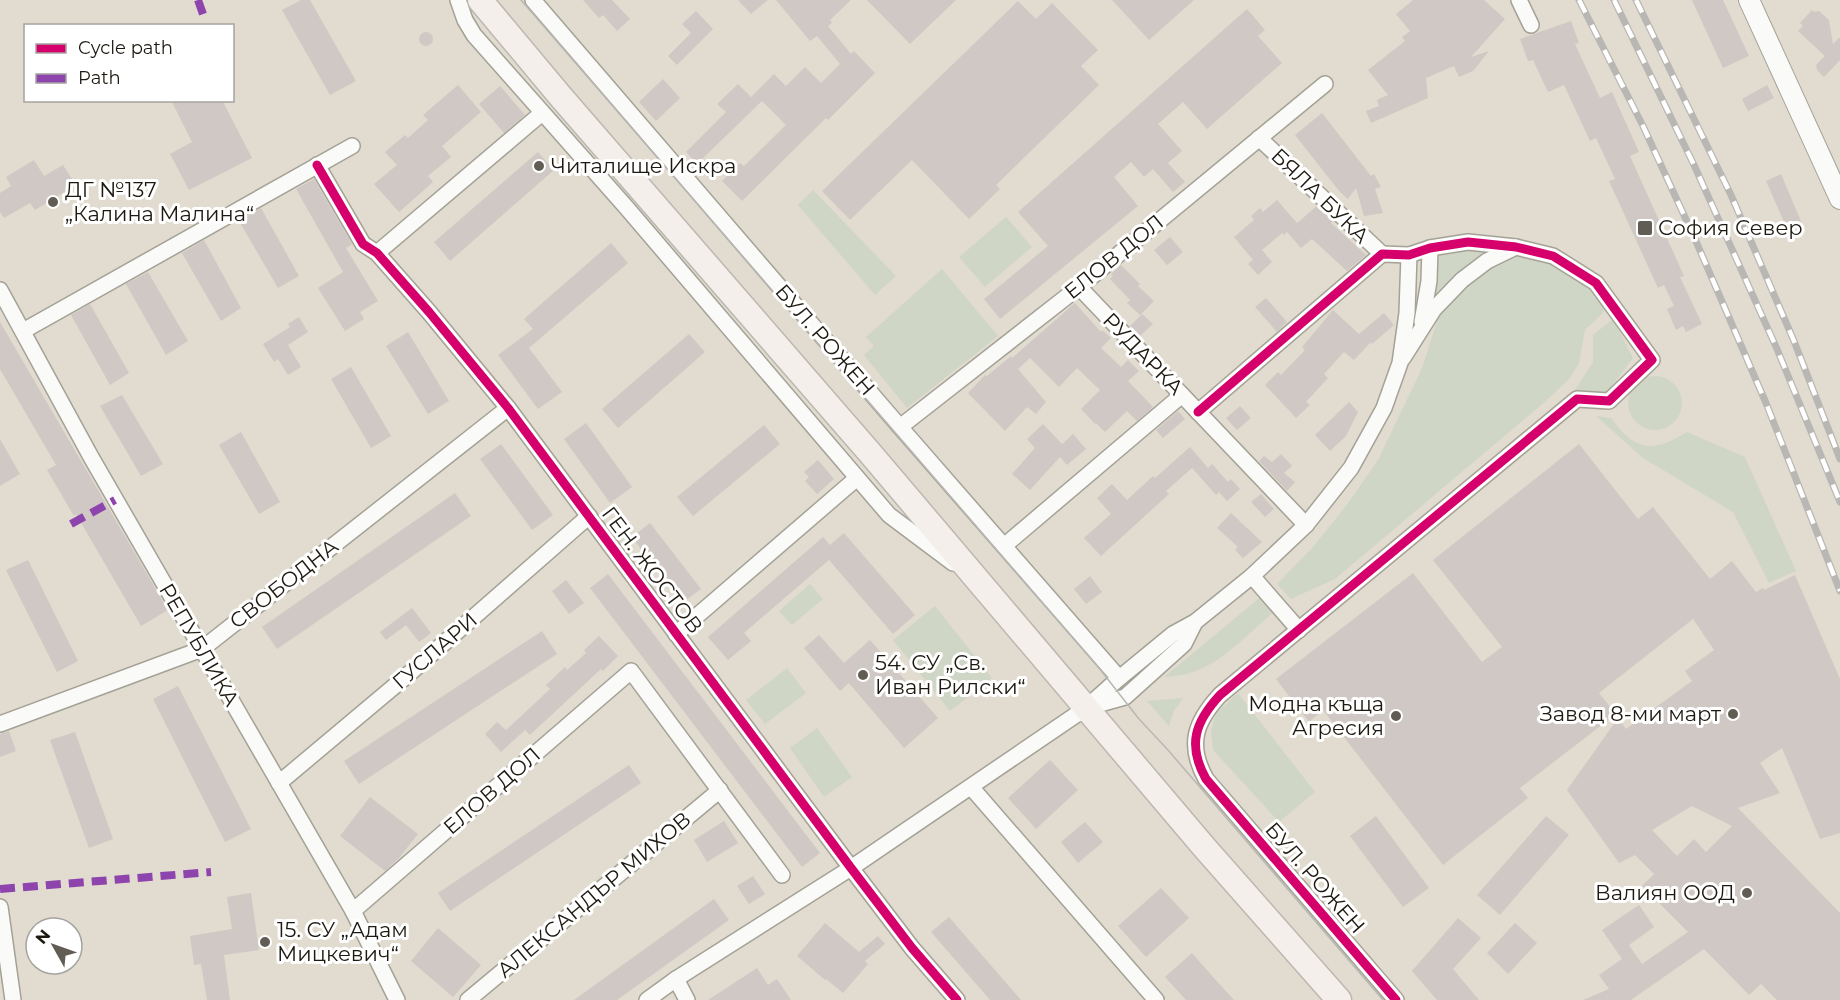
<svg xmlns="http://www.w3.org/2000/svg" width="1840" height="1000" font-family="Montserrat,sans-serif">
	<style>
		.green { fill: #d0d6c6 }
		.building { fill: #d0c8c4; fill-rule: evenodd }
		.lines { fill: none; stroke-linecap: round; stroke-linejoin: round }
		.minor-casing { stroke: #a4a196; stroke-width: 18 }
		.tertiary-casing { stroke: #a4a196; stroke-width: 22 }
		.primary-casing { stroke: #bbb7b1; stroke-width: 27 }
		.minor { stroke: #fafaf8; stroke-width: 15 }
		.tertiary { stroke: #fafaf8; stroke-width: 20 }
		.primary { stroke: #f4efea; stroke-width: 24 }
		.tram { stroke: #b8b7b3; stroke-width: 1.5 }
		.rail-casing { stroke: #b8b7b3; stroke-width: 7 }
		.rail { stroke: #fff; stroke-width: 4.5; stroke-dasharray: 14; stroke-linecap: butt }
		.quiet { stroke: #8e44ad; stroke-width: 8; stroke-dasharray: 15 8; stroke-linecap: butt }
		.cycleway-casing { stroke: #fff; stroke-width: 13 }
		.cycleway { stroke: #d6006c; stroke-width: 9 }
		.poi-dot { fill: #625d54; stroke: #fff; stroke-width: 2 }
		.labels { text-anchor: middle; stroke-width: 6; stroke-linejoin: round; paint-order: stroke }
		.poi-label { font-size: 21px; fill: #1d1911; stroke: #fff; text-anchor: start }
		.street-label { font-size: 21px; fill: #1d1911; stroke: #fff }
	</style>
	<rect width="100%" height="100%" fill="#e1dccf"/>
	<g class="green">
		<polygon points="813,190 896,276 875,295 798,205"/>
		<polygon points="1006,217 1032,247 985,287 959,257"/>
		<path d="M1469,248L1494,250C1470,264 1452,279 1434,299L1438,255Z"/>
		<polygon points="1510,255 1528,256 1549,261 1587,284 1600,300 1604,312 1585,330 1579,363 1569,379 1546,401 1335,579 1291,599 1277,584 1312,548 1346,506 1378,460 1422,368 1441,309 1462,286"/>
		<polygon points="942,269 998,336 907,408 864,355 874,346 866,337"/>
		<polygon points="1613,319 1633,358 1607,392 1592,396 1573,393 1593,362 1593,335"/>
		<circle cx="1655" cy="403" r="27"/>
		<path d="M1596,416L1611,418C1636,452 1652,453 1687,432L1745,457L1796,571L1769,583L1733,512L1643,458Z"/>
		<polygon points="810,584 823,599 792,625 779,611"/>
		<path d="M1263,595L1275,611C1252,630 1224,661 1196,671C1186,675 1175,676 1164,677Z"/>
		<polygon points="935,606 992,678 950,711 893,640"/>
		<polygon points="787,668 806,693 765,724 746,700"/>
		<polygon points="1238,693 1315,792 1279,822 1213,750 1211,731 1216,713"/>
		<polygon points="1183,698 1174,711 1169,726 1147,701"/>
		<polygon points="817,728 852,777 824,797 790,748"/>
	</g>
	<g class="building">
		<polygon points="301,0 310,0 356,81 330,95 282,10"/>
		<polygon points="583,0 612,0 630,19 617,31 603,15 599,18"/>
		<polygon points="738,0 768,0 751,14"/>
		<polygon points="776,0 851,0 830,20 832,23 828,26 851,54 854,51 875,73 828,120 826,118 742,201 722,181 740,163 744,166 786,125 762,101 697,164 686,152 726,112 717,104 738,84 751,97 774,74 786,86 805,67 821,83 840,64 817,36 810,41"/>
		<polygon points="867,0 956,0 910,44"/>
		<polygon points="1112,0 1194,0 1149,40"/>
		<polygon points="1413,0 1484,0 1505,19 1471,57 1489,51 1473,71 1459,77 1454,66 1426,78 1428,98 1371,123 1366,111 1379,106 1377,100 1388,95 1368,70 1405,41 1402,37 1410,31 1396,14"/>
		<polygon points="1692,0 1723,0 1749,56 1723,68"/>
		<polygon points="1018,1 1036,19 1052,3 1098,50 1081,66 1099,85 996,185 1000,189 969,219 912,160 850,220 822,191"/>
		<polygon points="1247,9 1265,30 1258,36 1282,63 1207,129 1183,102 1158,124 1182,151 1168,163 1185,182 1173,192 1153,169 1144,177 1131,162 1114,177 1138,206 1000,319 984,299 1048,246 1018,212"/>
		<polygon points="1812,10 1814,12 1819,11 1829,20 1833,44 1840,37 1840,60 1824,77 1817,70 1816,65 1825,56 1798,31 1803,26 1800,23"/>
		<polygon points="696,11 713,29 677,65 668,56 691,33 682,24"/>
		<polygon points="1571,21 1579,43 1575,44 1600,98 1612,92 1639,152 1630,156 1684,276 1680,277 1702,324 1686,332 1683,326 1676,330 1667,309 1674,306 1664,285 1658,288 1609,181 1615,179 1596,138 1590,141 1564,85 1548,92 1533,60 1528,61 1520,39"/>
		<circle cx="426" cy="39" r="7"/>
		<polygon points="663,79 680,98 656,121 639,102"/>
		<polygon points="458,85 481,112 442,146 451,157 428,176 433,182 399,212 374,184 397,165 385,152 405,135 408,138 428,120 423,115"/>
		<polygon points="1767,85 1774,98 1748,111 1742,99"/>
		<polygon points="500,86 525,115 504,133 479,104"/>
		<polygon points="171,100 222,100 252,158 189,190 170,154 192,142"/>
		<polygon points="1322,113 1371,176 1374,174 1381,187 1375,189 1383,213 1364,216 1356,188 1348,199 1340,192 1295,135"/>
		<polygon points="538,152 554,170 450,261 434,242"/>
		<polygon points="34,160 44,176 63,165 76,185 35,210 30,203 4,218 0,212 0,193 11,186 6,177"/>
		<polygon points="1781,174 1803,226 1788,231 1766,181"/>
		<polygon points="314,179 352,244 346,248 378,301 360,312 364,319 345,331 318,288 343,272 296,189"/>
		<polygon points="1277,200 1297,223 1317,206 1333,221 1331,223 1366,255 1347,271 1312,239 1301,248 1287,232 1284,235 1282,233 1262,250 1272,262 1258,275 1248,264 1253,260 1234,237 1254,220 1251,216 1260,208 1263,212"/>
		<polygon points="261,208 299,276 278,288 239,221"/>
		<polygon points="1170,237 1183,252 1167,265 1154,250"/>
		<polygon points="204,240 241,308 221,321 182,253"/>
		<polygon points="611,243 628,263 529,348 562,392 538,409 498,355 533,329 524,319"/>
		<polygon points="1121,265 1140,284 1138,286 1154,301 1140,315 1127,303 1130,300 1110,279 1113,276 1111,274"/>
		<polygon points="148,272 188,341 166,355 126,284"/>
		<polygon points="1266,298 1287,322 1277,332 1255,307"/>
		<polygon points="1075,303 1101,332 1102,330 1111,338 1101,348 1121,367 1128,360 1139,371 1128,381 1153,407 1137,421 1127,411 1105,432 1096,423 1095,424 1081,409 1100,390 1077,368 1059,387 1030,358 1018,369 1046,402 1036,414 1027,407 1005,431 968,393 985,375 987,376 1011,356 1012,358"/>
		<polygon points="90,304 129,373 110,385 71,315"/>
		<polygon points="1333,310 1359,334 1384,313 1394,325 1372,344 1371,342 1354,360 1344,352 1324,374 1328,378 1306,402 1310,405 1296,418 1265,385 1278,372 1281,375 1305,350 1302,347"/>
		<polygon points="1142,314 1153,324 1140,336 1130,326"/>
		<polygon points="299,317 308,332 288,345 301,367 288,375 278,359 274,362 263,344 290,327 288,324"/>
		<polygon points="0,322 168,610 141,626 76,514 74,516 47,470 56,465 0,369"/>
		<polygon points="408,332 449,401 428,414 386,346"/>
		<polygon points="689,334 705,352 618,428 602,409"/>
		<polygon points="351,367 391,436 371,448 331,379"/>
		<polygon points="122,395 163,464 141,476 100,406"/>
		<polygon points="1349,402 1358,412 1346,436 1330,451 1315,435"/>
		<polygon points="1240,406 1251,418 1237,430 1226,418"/>
		<polygon points="1178,411 1185,419 1163,438 1156,430"/>
		<polygon points="586,423 632,487 610,503 564,439"/>
		<polygon points="1043,424 1062,444 1073,434 1086,449 1067,465 1060,457 1030,490 1012,474 1035,448 1027,439"/>
		<polygon points="764,425 780,444 693,516 677,497"/>
		<polygon points="241,432 280,502 259,514 219,445"/>
		<polygon points="0,439 20,474 0,486"/>
		<polygon points="501,444 553,515 532,530 480,459"/>
		<path d="M1579,444L1638,519L1653,507L1710,579L1732,561L1756,592L1763,588L1764,590L1795,575L1840,679V833L1820,839L1782,748L1760,763L1780,793L1738,808L1840,913V1000H1777L1761,984L1749,995L1704,949L1631,1000H1583L1609,989L1599,975L1622,959L1602,930L1639,905L1654,927L1629,945L1642,964L1688,932L1642,886L1654,874L1635,855L1619,863L1567,790L1618,718L1626,729L1692,681L1685,671L1714,650L1693,619L1599,693L1616,714L1520,788L1528,798L1443,865L1323,710L1309,722L1276,679L1413,573L1482,662L1502,647L1433,560ZM1692,806L1732,826L1706,852L1694,839L1677,856L1652,830Z"/>
		<polygon points="1190,447 1208,468 1212,464 1228,482 1231,479 1240,489 1227,501 1219,492 1216,495 1192,468 1166,491 1169,494 1101,556 1084,538 1111,514 1097,498 1112,484 1127,500 1153,476 1155,478"/>
		<polygon points="1281,454 1292,466 1284,473 1295,482 1287,491 1259,461 1264,456 1272,462"/>
		<polygon points="818,460 834,479 817,494 805,481 809,477 804,472"/>
		<polygon points="455,493 471,516 277,649 262,627"/>
		<polygon points="1261,494 1274,509 1265,517 1251,502"/>
		<polygon points="1231,513 1262,542 1243,558 1235,550 1238,547 1217,528"/>
		<polygon points="650,523 701,589 682,603 632,537"/>
		<polygon points="844,533 915,615 893,634 829,560 744,633 751,641 728,660 708,637 823,537 830,545"/>
		<polygon points="28,560 78,661 57,672 6,570"/>
		<polygon points="608,574 820,853 802,867 590,588"/>
		<polygon points="1090,576 1102,592 1086,604 1074,589"/>
		<polygon points="566,580 584,603 569,614 552,591"/>
		<polygon points="412,608 431,633 419,642 406,625 386,640 380,632"/>
		<polygon points="542,631 557,654 359,784 344,761"/>
		<polygon points="819,635 844,663 870,640 938,718 904,748 849,683 840,691 804,648"/>
		<polygon points="599,636 618,656 603,671 601,669 530,735 525,730 501,752 485,734 497,722 506,730 550,689 546,685 565,667 567,670 586,653 584,650"/>
		<polygon points="178,686 251,829 225,842 153,699"/>
		<polygon points="9,731 16,751 0,757 0,734"/>
		<polygon points="75,732 113,839 89,848 50,740"/>
		<polygon points="1050,760 1078,790 1036,829 1008,798"/>
		<polygon points="629,765 641,783 450,911 438,893"/>
		<polygon points="370,797 418,834 399,858 385,871 340,836"/>
		<polygon points="1376,816 1429,888 1403,907 1350,836"/>
		<polygon points="1546,816 1569,835 1500,915 1477,895"/>
		<polygon points="724,821 738,843 707,862 694,840"/>
		<polygon points="1085,822 1103,842 1078,863 1061,842"/>
		<polygon points="753,876 765,894 749,904 737,886"/>
		<polygon points="1161,888 1189,918 1146,957 1118,926"/>
		<polygon points="251,893 259,950 224,955 230,1000 207,1000 201,964 194,965 190,936 232,929 227,897"/>
		<polygon points="714,899 729,920 617,1000 574,1000"/>
		<polygon points="949,917 1021,1000 990,1000 931,932"/>
		<polygon points="1458,918 1481,938 1453,969 1479,1000 1437,1000 1412,971"/>
		<polygon points="825,923 859,952 878,936 885,944 865,961 868,964 843,993 826,979 825,980 797,956"/>
		<polygon points="1515,923 1537,943 1508,974 1487,953"/>
		<polygon points="438,928 481,965 453,997 411,961"/>
		<polygon points="1192,953 1213,977 1234,1000 1186,1000 1165,977"/>
		<polygon points="757,968 768,985 777,979 791,1000 708,1000"/>
	</g>
	<g class="lines">
		<g class="minor-casing">
			<g id="minor">
				<polyline points="458,0 465,20 474,35 626,207 889,515 953,563"/>
				<polyline points="533,0 900,427 1119,678"/>
				<polyline points="1519,0 1531,25"/>
				<polyline points="1259,138 1382,254"/>
				<polyline points="317,165 363,244 377,253 429,312 508,408 851,868 912,948 957,1000"/>
				<polyline points="377,253 542,113"/>
				<polyline points="1079,287 1306,525"/>
				<polyline points="0,290 91,457 353,911 397,1000"/>
				<polyline points="1422,322 1429,281 1430,248"/>
				<polyline points="23,331 352,146"/>
				<polyline points="1403,358 1434,309 1462,280 1487,261 1516,247"/>
				<path d="M1198,412L1382,254L1409,255L1430,248L1468,242L1516,247L1553,256L1596,283L1652,360L1609,401L1577,399L1220,695C1195,722 1187,745 1206,779L1396,1000"/>
				<polyline points="900,427 1079,287 1325,84"/>
				<polyline points="1004,546 1182,395"/>
				<polyline points="1252,576 1299,630"/>
				<polyline points="676,634 857,478"/>
				<polyline points="1089,707 1125,697 1184,644 1195,622"/>
				<polyline points="0,724 202,649 508,408"/>
				<polyline points="279,783 403,679 589,516"/>
				<polyline points="971,787 1156,1000"/>
				<polyline points="0,907 13,1000"/>
				<polyline points="353,911 631,671 782,875"/>
				<polyline points="676,979 687,1000"/>
				<polyline points="468,1000 720,790"/>
				<polyline points="647,1000 676,979 851,868 1086,708 1117,680 1173,634 1195,622 1252,576 1306,525 1351,468 1384,408 1400,363 1407,313 1409,255"/>
			</g>
		</g>
		<g class="tertiary-casing">
			<polyline id="tertiary" points="1749,0 1840,199"/>
		</g>
		<g class="primary-casing">
			<polyline id="primary" points="480,0 561,97 870,453 1204,847 1339,1000"/>
		</g>
		<use href="#minor" class="minor"/>
		<use href="#tertiary" class="tertiary"/>
		<use href="#primary" class="primary"/>
		<polyline class="tram" points="521,0 1099,668 1139,719 1168,750 1383,1000"/>
		<g class="rail-casing">
			<g id="rail">
				<polyline points="1579,0 1643,126 1695,239 1766,403 1840,591"/>
				<polyline points="1614,0 1694,165 1777,349 1840,502"/>
				<polyline points="1636,0 1731,195 1794,341 1840,459"/>
			</g>
		</g>
		<use href="#rail" class="rail"/>
		<g class="quiet">
			<polyline points="198,0 204,17"/>
			<polyline points="71,524 115,500"/>
			<polyline points="0,889 211,872"/>
		</g>
		<g class="cycleway-casing">
			<g id="cycleway">
				<polyline points="317,165 363,244 377,253 429,312 508,408 851,868 912,948 957,1000"/>
				<path d="M1198,412L1382,254L1409,255L1430,248L1468,242L1516,247L1553,256L1596,283L1652,360L1609,401L1577,399L1220,695C1195,722 1187,745 1206,779L1396,1000"/>
			</g>
		</g>
		<use href="#cycleway" class="cycleway"/>
	</g>
	<g class="poi-dot">
		<circle cx="539" cy="166" r="6"/>
		<circle cx="53" cy="202" r="6"/>
		<rect x="1637" y="220" width="16" height="16" rx="3"/>
		<circle cx="863" cy="675" r="6"/>
		<circle cx="1733" cy="714" r="6"/>
		<circle cx="1396" cy="716" r="6"/>
		<circle cx="1747" cy="893" r="6"/>
		<circle cx="265" cy="942" r="6"/>
	</g>
	<g class="labels">
		<g class="poi-label">
			<text x="551" y="173">Читалище Искра</text>
			<text x="65" y="197">ДГ №137<tspan x="65" dy="24">„Калина Малина“</tspan></text>
			<text x="1658" y="235">София Север</text>
			<text x="875" y="670">54. СУ „Св.<tspan x="875" dy="24">Иван Рилски“</tspan></text>
			<text x="1384" y="711" text-anchor="end">Модна къща<tspan x="1384" dy="24">Агресия</tspan></text>
			<text x="1721" y="721" text-anchor="end">Завод 8-ми март</text>
			<text x="1735" y="900" text-anchor="end">Валиян ООД</text>
			<text x="277" y="937">15. СУ „Адам<tspan x="277" dy="24">Мицкевич“</tspan></text>
		</g>
		<g class="street-label">
			<text transform="translate(1320 196) rotate(44)" y="7">БЯЛА БУКА</text>
			<text transform="translate(1114 257) rotate(-39)" y="7">ЕЛОВ ДОЛ</text>
			<text transform="translate(825 340) rotate(49)" y="7">БУЛ. РОЖЕН</text>
			<text transform="translate(1143 354) rotate(46)" y="7">РУДАРКА</text>
			<text transform="translate(652 570) rotate(53)" y="7">ГЕН. ЖОСТОВ</text>
			<text transform="translate(284 584) rotate(-38)" y="7">СВОБОДНА</text>
			<text transform="translate(199 645) rotate(60)" y="7">РЕПУБЛИКА</text>
			<text transform="translate(435 651) rotate(-41)" y="7">ГУСЛАРИ</text>
			<text transform="translate(492 791) rotate(-41)" y="7">ЕЛОВ ДОЛ</text>
			<text transform="translate(1315 878) rotate(49)" y="7">БУЛ. РОЖЕН</text>
			<text transform="translate(594 895) rotate(-40)" y="7">АЛЕКСАНДЪР МИХОВ</text>
		</g>
	</g>
	<rect x="24" y="24" width="210" height="78" fill="#ffffff" stroke="#a5a3a0" stroke-width="1.5"/>
	<rect x="36" y="44" width="30" height="9" fill="#d6006c" stroke="#a5a3a0" stroke-width="1.5"/>
	<text x="78" y="54" font-size="18" fill="#1d1911">Cycle path</text>
	<rect x="36" y="74" width="30" height="9" fill="#8e44ad" stroke="#a5a3a0" stroke-width="1.5"/>
	<text x="78" y="84" font-size="18" fill="#1d1911">Path</text>
	<g transform="translate(54 946) rotate(310)"><circle r="28" fill="#ffffff" stroke="#a5a3a0" stroke-width="1.5"/>
	<path d="M0-4.5L10 22L0 15L-10 22Z" fill="#625d54"/>
	<text y="-9" font-size="16" font-weight="bold" text-anchor="middle" fill="#1d1911">N</text>
	</g>
</svg>
